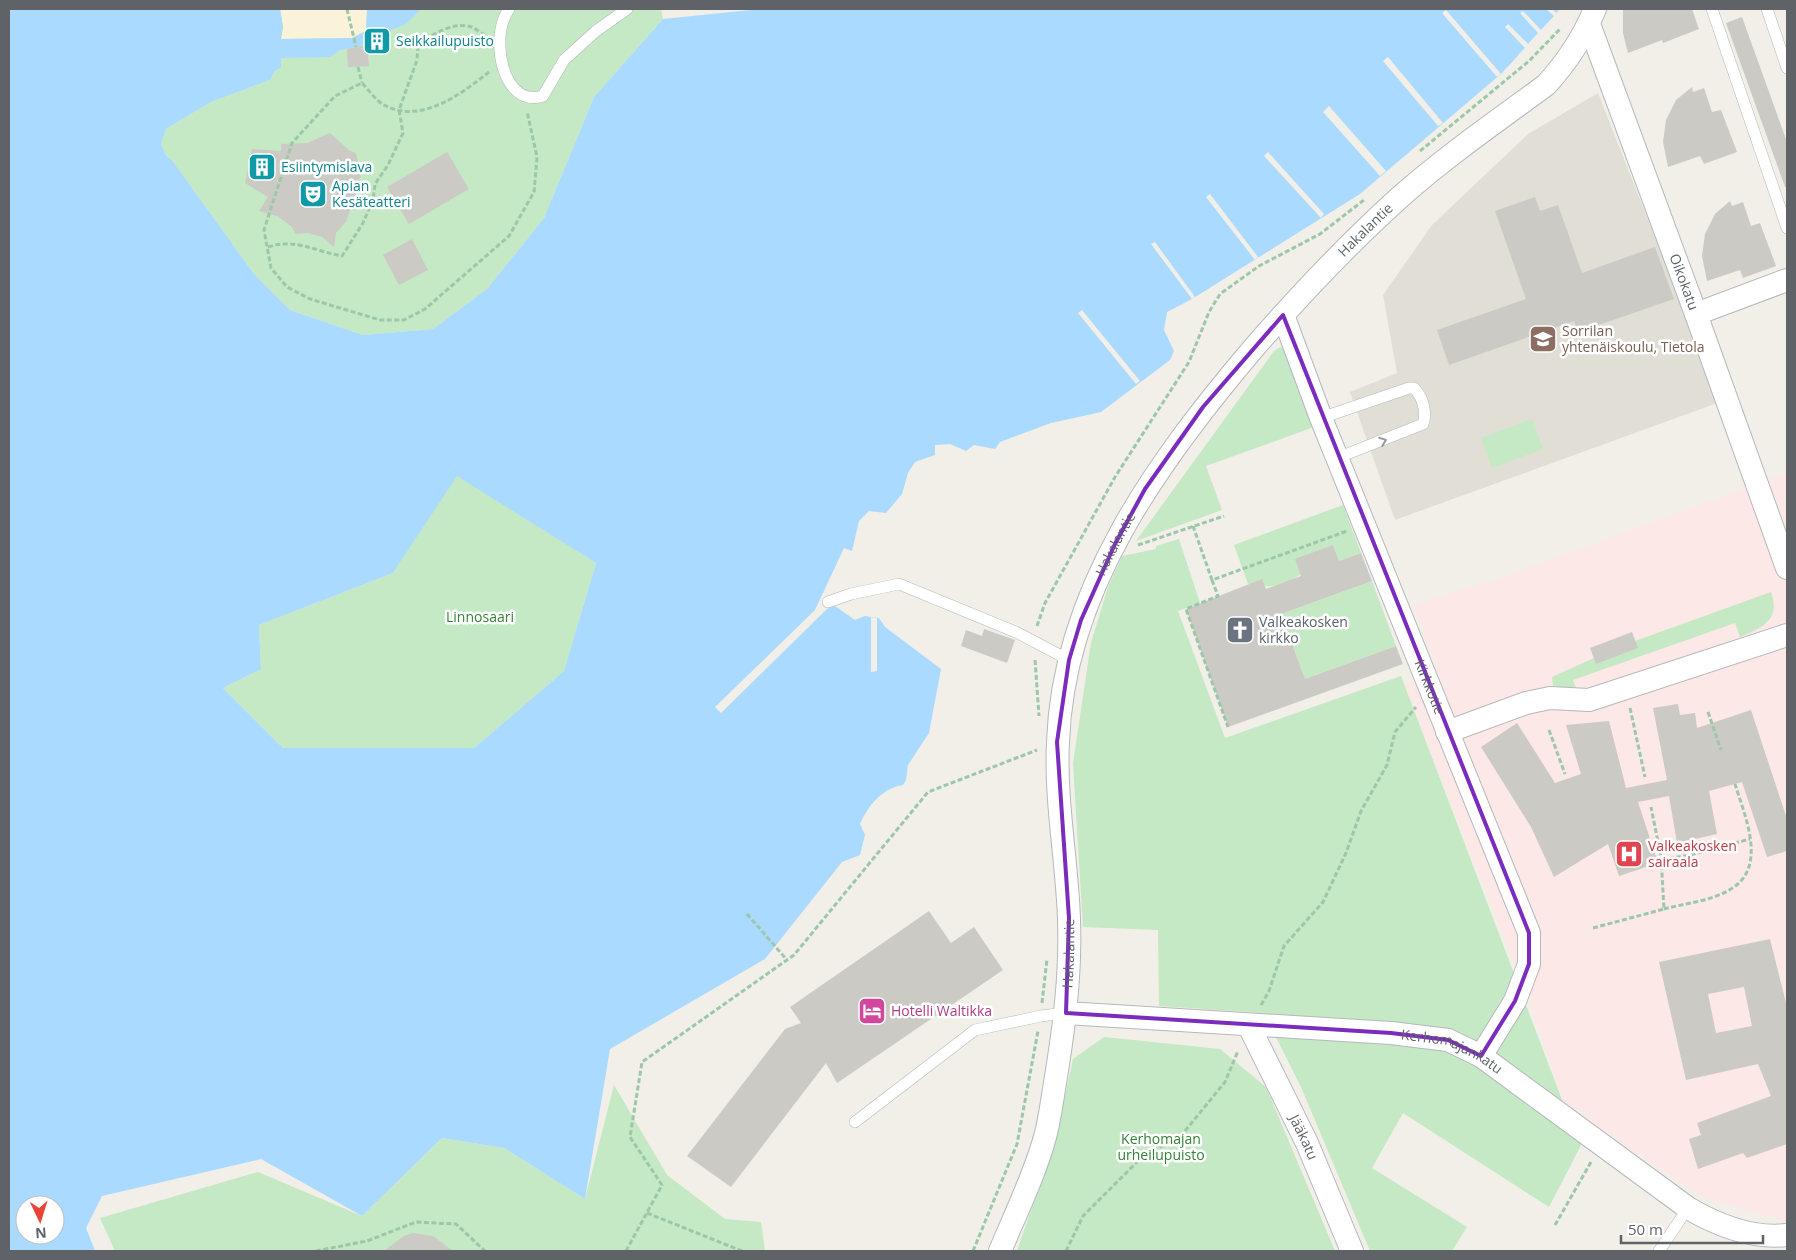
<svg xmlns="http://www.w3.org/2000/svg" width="1796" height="1260" font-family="'Open Sans',sans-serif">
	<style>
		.education { fill: #e1ded6 }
		.medical { fill: #fce8e6 }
		.green { fill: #c5e8c5 }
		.sand { fill: #fbf3d9 }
		.water { fill: #aadaff; fill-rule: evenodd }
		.pier { fill: #f1efe8 }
		.building { fill: #cccac5; fill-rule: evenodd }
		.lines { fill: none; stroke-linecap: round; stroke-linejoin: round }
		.lane-casing { stroke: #b5b8bc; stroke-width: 12 }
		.street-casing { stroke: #b5b8bc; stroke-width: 24 }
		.path { stroke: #9cc7a9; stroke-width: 3; stroke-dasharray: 5 2.5; stroke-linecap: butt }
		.lane { stroke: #fff; stroke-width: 11 }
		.street { stroke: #fff; stroke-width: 22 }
		.oneway { stroke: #979a9d }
		.marked { fill: none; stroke: #7b2cbf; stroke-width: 4; stroke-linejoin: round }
		.labels { text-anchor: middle; stroke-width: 5; stroke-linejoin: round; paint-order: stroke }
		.culture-label { font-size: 14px; fill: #0d838f; stroke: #fff; text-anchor: start }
		.street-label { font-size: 14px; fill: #5f6368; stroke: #fff }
		.education-label { font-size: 14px; fill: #785e54; stroke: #fff; text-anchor: start }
		.park-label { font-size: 14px; fill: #348238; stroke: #fff }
		.worship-label { font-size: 14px; fill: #5b616d; stroke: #fff; text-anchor: start }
		.health-label { font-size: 14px; fill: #be3a42; stroke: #fff; text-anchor: start }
		.hotel-label { font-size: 14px; fill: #b23c85; stroke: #fff; text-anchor: start }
	</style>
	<rect width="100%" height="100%" fill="#f1efe8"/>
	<polygon class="education" points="1598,93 1720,402 1395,520 1350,392 1397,373 1383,295 1432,225 1528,134"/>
	<polygon class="medical" points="1787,473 1787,1221 1786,1221 1702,1197 1592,1124 1581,1109 1567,1113 1537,1022 1404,685 1438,667 1413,605 1503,577"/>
	<g class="green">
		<polygon points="280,9 661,9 663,19 594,97 544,218 487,289 433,329 363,335 290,310 254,274 172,160 166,155 161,144 166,129 211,102 270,80 275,71 281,68"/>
		<polygon points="1281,347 1289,356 1314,427 1206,466 1222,510 1136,541 1274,351"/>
		<polygon points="1532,419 1543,449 1492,468 1481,438"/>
		<polygon points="457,475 596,563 564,671 474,748 283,748 223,688 261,669 259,625 393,573"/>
		<path d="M1343,505L1361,553L1339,561L1333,545C1307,570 1287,594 1248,584L1234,545Z"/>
		<polygon points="1179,539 1200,603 1178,611 1168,584 1225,738 1401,676 1567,1113 1592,1124 1549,1207 1403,1113 1372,1168 1467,1227 1452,1251 1370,1251 1301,1087 1264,1013 1159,1006 1158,930 1083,927 1073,763 1091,643 1108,587 1122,556 1156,549 1156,546"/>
		<polygon points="1372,581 1396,646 1305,679 1281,614"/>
		<path d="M1771,592C1781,619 1763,628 1740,637L1735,623L1573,680L1578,693L1564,692L1553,686L1552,677L1594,658L1597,663L1637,648L1635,641Z"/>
		<polygon points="1104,1037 1220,1049 1266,1087 1335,1251 1017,1251 1056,1136 1073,1059"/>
		<polygon points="614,1085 667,1175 725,1219 761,1222 765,1251 115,1251 100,1218 258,1172 362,1216 442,1138 504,1148 585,1199"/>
	</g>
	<polygon class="sand" points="280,9 367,9 366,31 352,38 281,39 283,27"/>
	<path class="water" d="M9,9H280L283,27L281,39L352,38L366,31L367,9H421L406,24L371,38L361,46L340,50L330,57L281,58V68L275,71L270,80L211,102L166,129L161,144L166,155L172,160L254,274L290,310L363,335L433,329L487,289L544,218L594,97L663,19L760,9H1561L1501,74L1360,194L1192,299L1167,312L1164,330L1174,351L1170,360L1101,412L1051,423L1000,442L995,449L974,445L966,451L950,444L935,445V455L915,462L908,473L902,494L886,513L869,511L859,521L852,551L844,548L815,610L818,617L832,604L855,620L865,616L879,618L885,627L941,669L929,733L908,765L906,780L903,785C882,788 868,806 860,824L865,835L860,855L842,862L765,959L610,1049L585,1199L504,1148L442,1138L362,1216L261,1159L102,1196L86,1228L95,1251H9ZM457,476L596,563L564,671L474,748H283L223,688L261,669L259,625L393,573ZM25,1205H55V1235H25Z"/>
	<g class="pier">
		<polygon points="1546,9 1551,9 1557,13 1559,9 1564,9 1520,57 1518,55 1525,48 1505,27 1508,24 1528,44 1538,33 1520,13 1523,11 1541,30 1554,16"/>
		<polygon points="1446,10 1501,74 1497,77 1442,13"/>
		<polygon points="1388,57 1443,123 1438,126 1383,61"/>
		<polygon points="1329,106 1386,171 1380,176 1323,112"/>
		<polygon points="1268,152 1324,214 1321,218 1264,156"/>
		<polygon points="1210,194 1258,257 1255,260 1206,197"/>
		<polygon points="1155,242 1195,297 1192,299 1151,244"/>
		<polygon points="1082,310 1140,381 1136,384 1078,313"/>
		<polygon points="830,603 832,604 721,713 715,707 815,610 819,606 819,613"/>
		<polygon points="871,617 877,618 877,671 871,672"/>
	</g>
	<g class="building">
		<polygon points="1623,9 1692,9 1699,29 1663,43 1662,40 1628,53 1623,33"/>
		<polygon points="1742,17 1787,142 1787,187 1785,187 1726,23"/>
		<polygon points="367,45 369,66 348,67 347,49"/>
		<polygon points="1692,87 1693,92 1704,88 1712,112 1721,110 1737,152 1704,164 1700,156 1668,167 1663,142 1666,120 1676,100"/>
		<polygon points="330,133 350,151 356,153 361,176 356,184 358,200 351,207 346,222 336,233 334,247 322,237 308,233 296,234 291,226 277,216 259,211 268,197 245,183 252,149 281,151 281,144 307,143"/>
		<polygon points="447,152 469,189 409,224 387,187"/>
		<polygon points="1535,197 1540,211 1558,205 1582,273 1655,247 1674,299 1578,332 1574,321 1449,365 1437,330 1526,299 1495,211"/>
		<polygon points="1730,201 1732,206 1743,202 1751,226 1760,223 1776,266 1743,278 1740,270 1707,281 1702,256 1705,234 1715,214"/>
		<polygon points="412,239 428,270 399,285 383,255"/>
		<polygon points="1333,545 1339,561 1361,553 1372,581 1281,614 1305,679 1396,646 1403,664 1228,727 1186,609 1262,579 1266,589 1301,576 1295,559"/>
		<polygon points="984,629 1015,640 1007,663 961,646 966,630 982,636"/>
		<polygon points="1632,632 1638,648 1596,664 1590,648"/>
		<polygon points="1678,704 1680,715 1695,713 1697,728 1751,710 1787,819 1787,851 1767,857 1742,782 1709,791 1717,834 1677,843 1669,796 1638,802 1658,863 1619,876 1608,844 1554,877 1531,827 1481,747 1517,723 1555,783 1581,774 1566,725 1609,721 1626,788 1667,780 1653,708"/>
		<polygon points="929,911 951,943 974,927 1003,970 837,1083 826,1063 731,1187 687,1156 785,1029 801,1023 790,1007"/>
		<path d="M1770,939L1787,1007V1144L1747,1158L1743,1153L1698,1169L1689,1139L1701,1135L1697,1123L1771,1096L1758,1064L1686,1080L1659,962ZM1744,987L1752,1026L1716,1033L1708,994Z"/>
		<polygon points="413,1233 433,1236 453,1251 384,1251 404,1236"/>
	</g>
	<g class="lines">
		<g class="lane-casing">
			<g id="lane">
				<path d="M509,9C489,36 502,109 543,96L564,60L596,31L627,9"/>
				<polyline points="1712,9 1787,228"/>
				<polyline points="1767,9 1787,68"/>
				<path d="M1321,418L1409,388H1414C1423,397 1427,413 1423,424L1337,458"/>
				<polyline points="828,602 851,594 899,584 1018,633 1069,660"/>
				<polyline points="855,1122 975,1030 1041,1016 1066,1013"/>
				<polyline points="1659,1251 1688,1208"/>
			</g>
		</g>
		<g class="street-casing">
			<g id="street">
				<path id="s1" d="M1589,24L1696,314L1787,568"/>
				<polyline points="1696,314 1787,280"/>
				<path id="s2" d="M1283,315L1321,418L1529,933V964L1515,1001L1481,1056"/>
				<polyline points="1447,732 1526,703 1550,698 1589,700 1787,635"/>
				<path id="s3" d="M1066,1013L1391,1033L1448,1040L1481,1056L1688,1208C1717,1225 1753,1239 1787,1235"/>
				<path id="s4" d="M1249,1026L1307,1143L1352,1251"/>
				<path id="s5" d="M1000,1251C1015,1215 1035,1174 1045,1137C1050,1119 1052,1100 1055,1083C1064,1028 1071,975 1069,919C1067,860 1055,801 1058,742C1063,591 1158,461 1252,350C1298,297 1347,245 1399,198C1445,157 1497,121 1546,85C1567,62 1583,38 1595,9"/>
			</g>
		</g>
		<g class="path">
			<polyline points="347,9 356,47"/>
			<polyline points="358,67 362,83"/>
			<path d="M489,72C461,94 421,125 384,105C376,101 368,89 362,83L335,96L292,143L264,230L271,268L287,287L310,299L380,320H404L425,309L509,236L534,192L537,157L527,111"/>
			<polyline points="1420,151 1529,61 1560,29"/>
			<path d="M268,247C296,238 314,251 342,256L363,223L373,200L375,184L388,165L403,133L399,110L417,60L418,46C430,35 453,21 472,27C476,29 481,33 485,35"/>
			<polyline points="1193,526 1212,580 1347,531"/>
			<polyline points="1138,545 1224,516"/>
			<polyline points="1212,580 1218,596 1186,609 1228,727"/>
			<polyline points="1037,626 1045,603 1115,477 1189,362 1209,312 1220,294 1259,266 1320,234 1364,200"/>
			<polyline points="1035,660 1039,716"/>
			<polyline points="1630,708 1645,777"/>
			<polyline points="1708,712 1721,750"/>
			<polyline points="1549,730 1565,774"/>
			<polyline points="1661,860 1690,855 1750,839"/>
			<path d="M1664,909C1686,903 1714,901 1734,887C1767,864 1744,814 1735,784"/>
			<polyline points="747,914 787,960"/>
			<polyline points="1593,928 1664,909 1661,857 1651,807"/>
			<polyline points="1042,1003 1047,959"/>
			<polyline points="1261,1005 1269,991 1284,946 1323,902 1346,853 1361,811 1387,765 1395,732 1416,707"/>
			<polyline points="647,1213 742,1251"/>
			<polyline points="1555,1225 1591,1162"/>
			<polyline points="316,1251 367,1241 416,1222 456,1224 485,1251"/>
			<polyline points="626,1251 662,1185 630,1137 642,1062 794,955 928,792 1037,750"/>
			<polyline points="973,1251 1017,1144 1038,1031"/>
			<polyline points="1066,1251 1083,1216 1137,1162 1185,1131 1225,1082 1238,1051"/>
		</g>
		<use href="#lane" class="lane"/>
		<use href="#street" class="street"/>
	</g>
	<defs><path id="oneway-chevron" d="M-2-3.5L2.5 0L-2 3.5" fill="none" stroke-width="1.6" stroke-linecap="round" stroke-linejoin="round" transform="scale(1.25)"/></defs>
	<use class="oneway" href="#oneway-chevron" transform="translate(1383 441) rotate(-21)"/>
	<path class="marked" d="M1283,315L1529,933V964L1515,1001L1481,1056L1448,1040L1391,1033L1066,1013L1069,918L1057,742L1069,660L1081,620L1115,544L1145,489L1203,407Z"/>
	<defs>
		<g id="building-square" transform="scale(1.4375)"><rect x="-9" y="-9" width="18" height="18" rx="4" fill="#0f9aa8" stroke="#fff"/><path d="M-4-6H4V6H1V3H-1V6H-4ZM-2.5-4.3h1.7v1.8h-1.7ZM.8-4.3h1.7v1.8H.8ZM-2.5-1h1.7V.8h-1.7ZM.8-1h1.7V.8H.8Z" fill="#fff"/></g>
		<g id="theatre-square" transform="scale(1.4375)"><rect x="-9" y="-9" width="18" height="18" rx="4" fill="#0f9aa8" stroke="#fff"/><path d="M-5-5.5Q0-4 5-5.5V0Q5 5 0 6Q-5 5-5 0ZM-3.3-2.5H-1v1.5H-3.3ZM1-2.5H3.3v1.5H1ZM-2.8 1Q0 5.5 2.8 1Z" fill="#fff"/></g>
		<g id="school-square" transform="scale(1.4375)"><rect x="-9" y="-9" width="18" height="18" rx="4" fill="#8d6e63" stroke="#fff"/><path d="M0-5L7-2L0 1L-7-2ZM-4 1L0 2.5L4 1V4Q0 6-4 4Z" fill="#fff"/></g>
		<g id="church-square" transform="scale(1.4375)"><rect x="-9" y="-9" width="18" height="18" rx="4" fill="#6b7280" stroke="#fff"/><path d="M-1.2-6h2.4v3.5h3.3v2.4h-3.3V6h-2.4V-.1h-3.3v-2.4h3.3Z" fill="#fff"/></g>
		<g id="hospital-square" transform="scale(1.4375)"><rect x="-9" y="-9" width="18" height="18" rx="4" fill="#e0444e" stroke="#fff"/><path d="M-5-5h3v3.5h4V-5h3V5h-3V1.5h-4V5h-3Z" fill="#fff"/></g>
		<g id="hotel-square" transform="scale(1.4375)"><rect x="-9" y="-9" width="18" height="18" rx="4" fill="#d1479c" stroke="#fff"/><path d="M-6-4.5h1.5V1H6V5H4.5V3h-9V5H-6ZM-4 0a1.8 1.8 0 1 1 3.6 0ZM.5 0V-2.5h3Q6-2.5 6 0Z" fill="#fff"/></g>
	</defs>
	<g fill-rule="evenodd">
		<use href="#building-square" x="377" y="41"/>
		<use href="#building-square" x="262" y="167"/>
		<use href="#theatre-square" x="313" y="194"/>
		<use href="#school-square" x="1543" y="339"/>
		<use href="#church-square" x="1240" y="630"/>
		<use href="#hospital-square" x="1629" y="854"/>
		<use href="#hotel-square" x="872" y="1011"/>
	</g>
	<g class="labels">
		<g class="culture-label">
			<text x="396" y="46">Seikkailupuisto</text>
			<text x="281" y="172">Esiintymislava</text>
			<text x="332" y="191">Apian<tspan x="332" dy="16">Kesäteatteri</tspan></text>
		</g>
		<g class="street-label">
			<text dy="5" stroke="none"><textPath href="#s5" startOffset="1131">Hakalantie</textPath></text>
			<text dy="5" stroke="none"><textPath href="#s1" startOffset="275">Oikokatu</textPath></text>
			<text dy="5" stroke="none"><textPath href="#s5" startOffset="728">Hakalantie</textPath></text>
			<text dy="5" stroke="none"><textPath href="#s2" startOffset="400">Kirkkotie</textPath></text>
			<text dy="5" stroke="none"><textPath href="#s5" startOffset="308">Hakalantie</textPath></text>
			<text dy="5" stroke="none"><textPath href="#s3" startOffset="390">Kerhomajankatu</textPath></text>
			<text dy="5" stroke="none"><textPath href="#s4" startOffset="124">Jääkatu</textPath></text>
		</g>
		<g class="education-label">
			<text x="1562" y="336">Sorrilan<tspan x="1562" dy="16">yhtenäiskoulu, Tietola</tspan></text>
		</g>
		<g class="park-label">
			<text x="480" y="622">Linnosaari</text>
			<text x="1161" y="1144">Kerhomajan<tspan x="1161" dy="16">urheilupuisto</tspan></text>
		</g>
		<g class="worship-label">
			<text x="1259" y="627">Valkeakosken<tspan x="1259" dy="16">kirkko</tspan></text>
		</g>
		<g class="health-label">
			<text x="1648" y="851">Valkeakosken<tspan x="1648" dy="16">sairaala</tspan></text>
		</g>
		<g class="hotel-label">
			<text x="891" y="1016">Hotelli Waltikka</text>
		</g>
	</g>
	<rect width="1796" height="1260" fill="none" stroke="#5f6368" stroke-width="20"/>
	<g transform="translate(40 1220) rotate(176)"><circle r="24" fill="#ffffff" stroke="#bfc1c3"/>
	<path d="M0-4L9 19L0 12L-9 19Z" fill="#ea4335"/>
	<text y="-8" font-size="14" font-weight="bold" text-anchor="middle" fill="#5f6368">N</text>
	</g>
	<path d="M1621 1235v8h142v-8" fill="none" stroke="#5f6368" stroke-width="2.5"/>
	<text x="1628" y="1235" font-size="15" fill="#5f6368" stroke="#ffffff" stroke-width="4" paint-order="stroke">50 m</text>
</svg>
